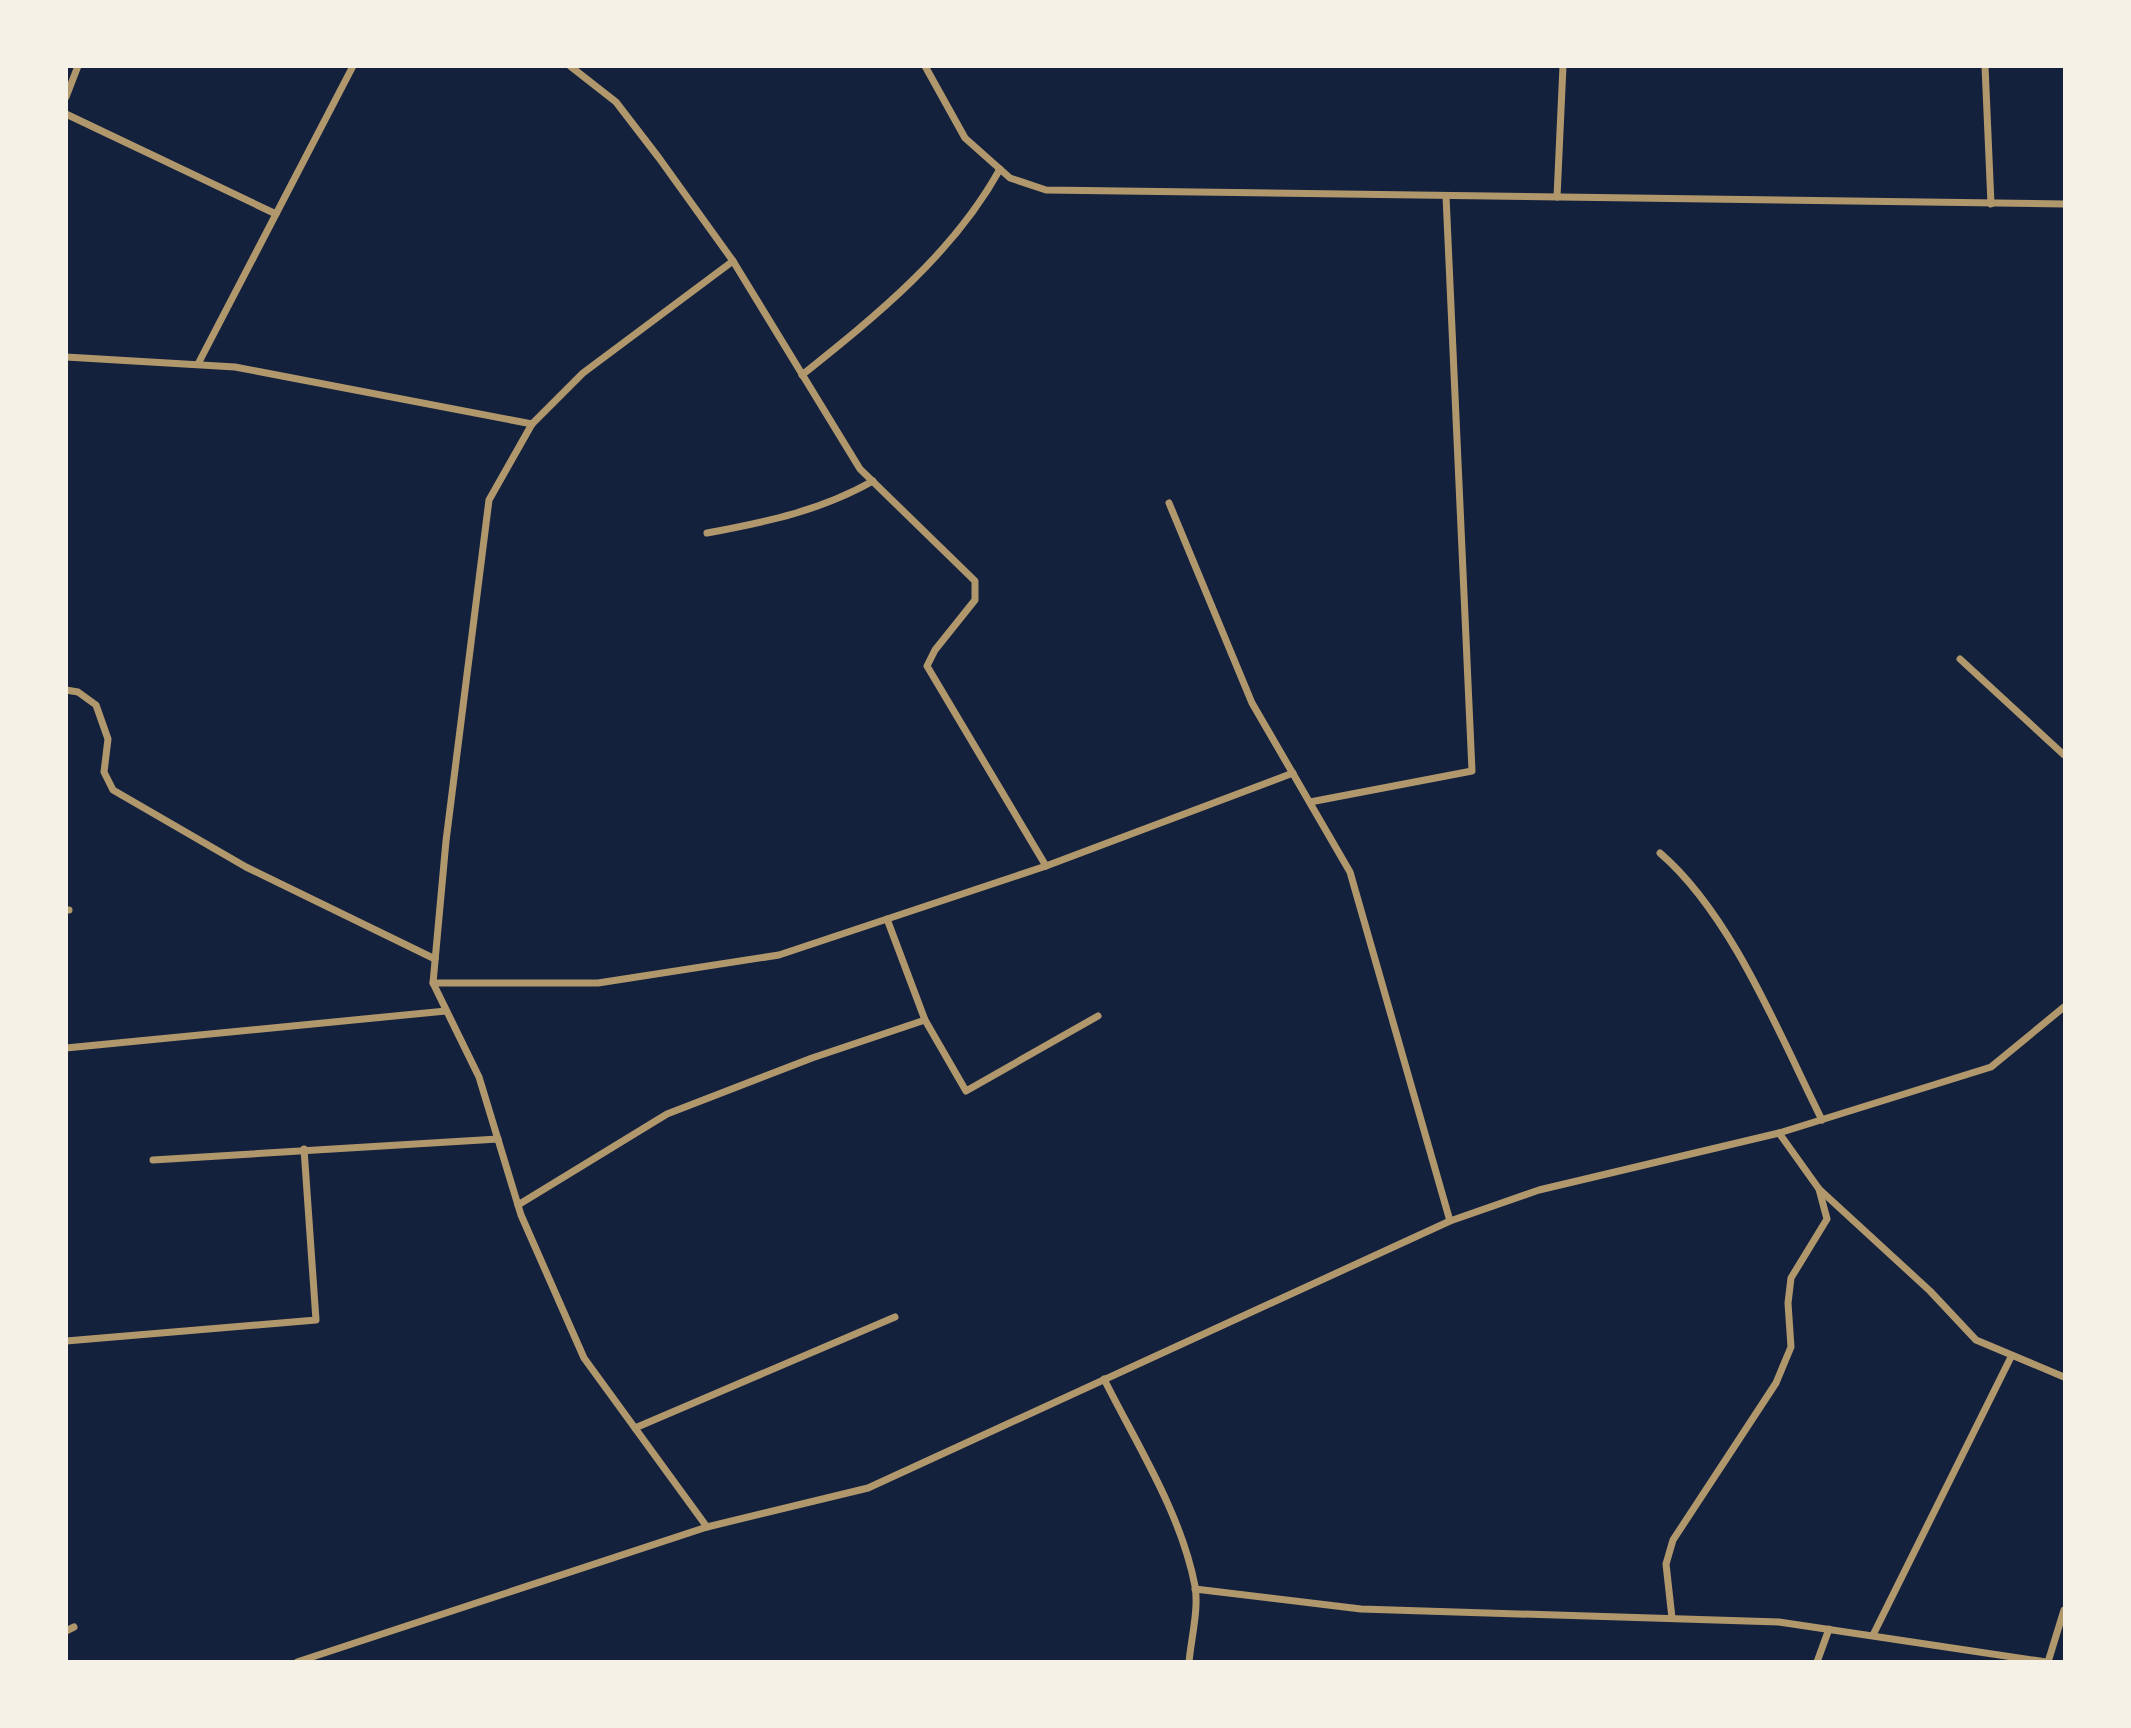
<svg xmlns="http://www.w3.org/2000/svg" width="2131" height="1728" font-family="Georgia,serif">
	<style>
		.lines { fill: none; stroke-linecap: round; stroke-linejoin: round }
		.minor { stroke: #b1986c; stroke-width: 7 }
	</style>
	<rect width="100%" height="100%" fill="#14213d"/>
	<g class="lines">
		<g class="minor">
			<polyline points="570,66 616,102 659,158 733,261 860,469 975,581 975,600 935,650 927,666 1046,866"/>
			<polyline points="925,66 965,138 1010,178 1046,190 2064,204"/>
			<polyline points="1985,66 1991,204"/>
			<polyline points="66,97 78,66"/>
			<polyline points="66,114 276,214"/>
			<polyline points="1557,197 1563,66"/>
			<polyline points="66,357 235,367 532,424"/>
			<polyline points="198,364 353,66"/>
			<path d="M802,375C877,315 953,254 1000,169"/>
			<polyline points="1169,503 1252,703 1350,872 1450,1221"/>
			<path d="M707,533C766,522 820,511 873,481"/>
			<polyline points="1960,659 2064,755"/>
			<polyline points="66,690 78,692 96,705 108,739 104,772 113,790 246,867 435,959"/>
			<polyline points="1310,802 1472,771 1446,196"/>
			<path d="M1660,853C1732,915 1779,1034 1822,1120"/>
			<polyline points="66,910 69,910"/>
			<polyline points="887,919 925,1020 966,1091 1098,1016"/>
			<polyline points="433,983 598,983 779,955 1046,866 1293,773"/>
			<polyline points="66,1048 446,1011"/>
			<polyline points="153,1160 498,1139"/>
			<polyline points="1819,1189 1930,1291 1976,1340 2064,1377"/>
			<polyline points="518,1205 667,1114 812,1058 925,1020"/>
			<polyline points="66,1341 316,1320 304,1149"/>
			<path d="M1104,1379C1137,1445 1181,1513 1195,1586C1199,1609 1191,1639 1189,1662"/>
			<polyline points="635,1428 895,1317"/>
			<polyline points="707,1527 584,1358 521,1215 479,1077 433,983 446,841 489,500 532,424 583,373 733,261"/>
			<polyline points="1195,1589 1361,1609 1779,1622 2046,1662"/>
			<polyline points="1672,1618 1666,1564 1673,1540 1776,1383 1791,1347 1788,1303 1791,1278 1827,1219 1819,1189 1779,1133"/>
			<polyline points="66,1631 74,1627"/>
			<polyline points="1873,1635 2011,1357"/>
			<polyline points="297,1662 707,1527 868,1488 1450,1221 1539,1190 1779,1133 1991,1067 2064,1007"/>
			<polyline points="1817,1662 1829,1629"/>
			<polyline points="2048,1662 2064,1610"/>
		</g>
	</g>
	<rect width="2131" height="1728" fill="none" stroke="#f6f1e7" stroke-width="136"/>
</svg>
